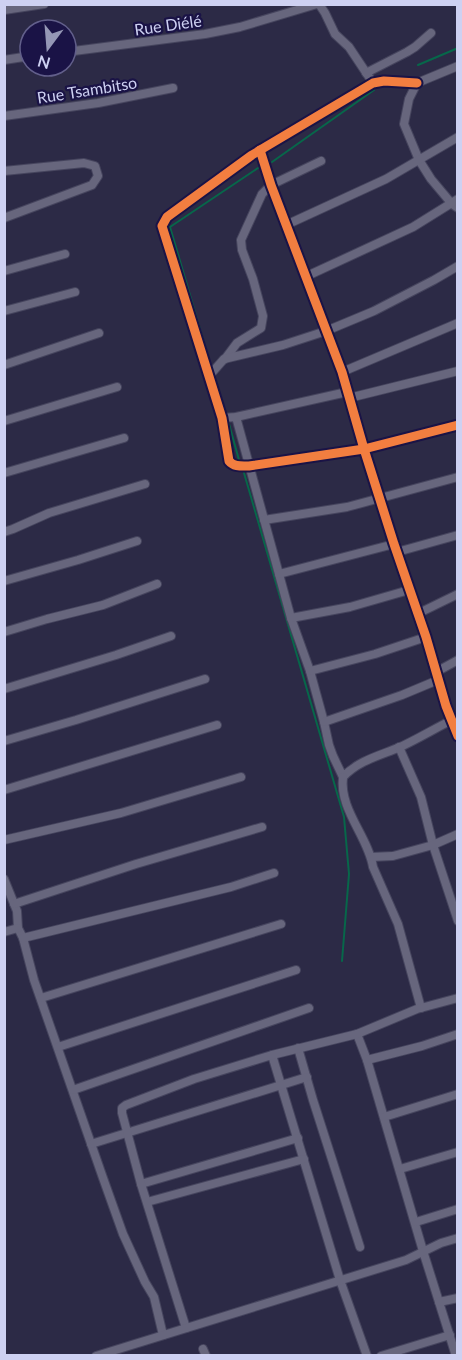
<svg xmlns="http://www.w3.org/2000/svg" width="462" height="1360" font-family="Lato,sans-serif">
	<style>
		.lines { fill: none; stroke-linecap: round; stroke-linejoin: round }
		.stream { stroke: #07674a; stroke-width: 2 }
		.minor-casing { stroke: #46455e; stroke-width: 10 }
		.minor { stroke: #67667d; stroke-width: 8 }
		.cycleway-casing { stroke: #1a1346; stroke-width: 13 }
		.cycleway { stroke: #f27e40; stroke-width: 9 }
		.labels { text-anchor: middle; stroke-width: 4.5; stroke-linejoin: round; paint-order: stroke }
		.street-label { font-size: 16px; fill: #ced1f2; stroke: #1a1346 }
	</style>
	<rect width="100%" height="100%" fill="#2c2a46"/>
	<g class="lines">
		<g class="stream">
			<polyline points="418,65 458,48"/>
			<polyline points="272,162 374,90"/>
			<polyline points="209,360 170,227 258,168"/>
			<polyline points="214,375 225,411"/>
			<polyline points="229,424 239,460"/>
			<polyline points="244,473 344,817 349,874 342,961"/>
		</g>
		<g class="minor-casing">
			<g id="minor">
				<polyline points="319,4 325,13 335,34 349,47 373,83"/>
				<polyline points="4,10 44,4"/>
				<polyline points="66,52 205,34 240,27 317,4"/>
				<polyline points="4,60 30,56"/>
				<polyline points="458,66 417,83 409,99 404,124 419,160 431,179 452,204 458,208"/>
				<polyline points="366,73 407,52 415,47 431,33"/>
				<path d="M417,83L384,81L373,83L252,155L167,217L162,226L222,418L229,461C234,467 241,466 249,466L364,449L458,425"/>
				<polyline points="4,116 98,103 173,88"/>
				<polyline points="260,150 271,185 342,372 364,449 394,544 426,637 446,706 458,736"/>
				<polyline points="4,171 84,163 95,166 98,176 92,185 4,218"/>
				<polyline points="286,225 386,179 458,137"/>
				<polyline points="4,271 65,254"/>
				<polyline points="307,276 413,227 458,199"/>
				<polyline points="4,311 75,292"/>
				<polyline points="225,359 237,343 261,328 263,316 253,279 242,250 241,240 262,194 271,185 321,161"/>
				<polyline points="4,365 99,333"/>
				<polyline points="342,372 458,323"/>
				<polyline points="209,376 224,359 283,345 326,331 374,311 434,280 458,266"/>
				<polyline points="349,398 458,371"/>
				<path d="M236,417L291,618L310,671L324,722L329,745L333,756L343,777C358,761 378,756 398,748C418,739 437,727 458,717"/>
				<polyline points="222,418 236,417 347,392"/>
				<polyline points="4,421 117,387"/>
				<polyline points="4,473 124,438"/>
				<polyline points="264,520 347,507 458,477"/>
				<polyline points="4,532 13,529 49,513 145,484"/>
				<polyline points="397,552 458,535"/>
				<polyline points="279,574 394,544"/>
				<polyline points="4,581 78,560 137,541"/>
				<polyline points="417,614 458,594"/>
				<polyline points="291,618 350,607 409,590"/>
				<polyline points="4,632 47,619 103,605 157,584"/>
				<polyline points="310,671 375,654 426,637"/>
				<polyline points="436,672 458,660"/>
				<polyline points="4,689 116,655 171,636"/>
				<polyline points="324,722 402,695 438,680"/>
				<polyline points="4,741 76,720 205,679"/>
				<polyline points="399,747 421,797 433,845 458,921"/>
				<path d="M343,777C339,810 368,836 373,867L398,924L421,1008"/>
				<polyline points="4,790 217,725"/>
				<polyline points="4,840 121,813 241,777"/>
				<polyline points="371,857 393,856 433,845 458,834"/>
				<polyline points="4,879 17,911 18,928 23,938 34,980 103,1178 123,1234 145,1282 154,1297 163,1335"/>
				<polyline points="14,904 136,864 262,827"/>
				<polyline points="4,932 18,928"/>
				<polyline points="23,938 231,887 274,873"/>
				<polyline points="41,998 281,924"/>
				<polyline points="357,1034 367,1060 423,1251 456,1356"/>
				<polyline points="58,1047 296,970"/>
				<polyline points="298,1048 313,1100 360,1247"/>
				<polyline points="272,1055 340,1280 367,1356"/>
				<polyline points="367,1060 422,1046 458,1034"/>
				<polyline points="73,1090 309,1008"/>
				<polyline points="384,1117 458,1094"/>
				<polyline points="91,1144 307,1077"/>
				<polyline points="400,1169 458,1152"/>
				<polyline points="141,1184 298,1138"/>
				<polyline points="147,1202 304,1159"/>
				<polyline points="416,1222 458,1209"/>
				<polyline points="439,1302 458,1298"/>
				<polyline points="186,1328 141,1184 122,1113 122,1108 126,1105 194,1079 272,1055 357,1034 417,1009 458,998"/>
				<polyline points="203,1349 206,1356"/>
				<polyline points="96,1356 406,1260 441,1243 458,1238"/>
				<polyline points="381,1356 450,1335"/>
			</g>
		</g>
		<use href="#minor" class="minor"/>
		<g class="cycleway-casing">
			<g id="cycleway">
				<path d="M417,83L384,81L373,83L252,155L167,217L162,226L222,418L229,461C234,467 241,466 249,466L364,449L458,425"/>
				<polyline points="260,150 271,185 342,372 364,449 394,544 426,637 446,706 458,736"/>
			</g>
		</g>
		<use href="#cycleway" class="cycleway"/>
	</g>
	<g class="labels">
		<g class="street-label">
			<text transform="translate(168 25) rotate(-8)" y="6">Rue Diélé</text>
			<text transform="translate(87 90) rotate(-9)" y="6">Rue Tsambitso</text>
		</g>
	</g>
	<rect width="462" height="1360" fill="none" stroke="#ced1f2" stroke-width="12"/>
	<g transform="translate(48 48) rotate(196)"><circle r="28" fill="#1a1346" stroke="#625f8b" stroke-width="1.5"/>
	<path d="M0-4.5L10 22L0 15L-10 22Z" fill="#9597b6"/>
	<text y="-9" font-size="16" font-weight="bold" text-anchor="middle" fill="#ced1f2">N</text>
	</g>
</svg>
